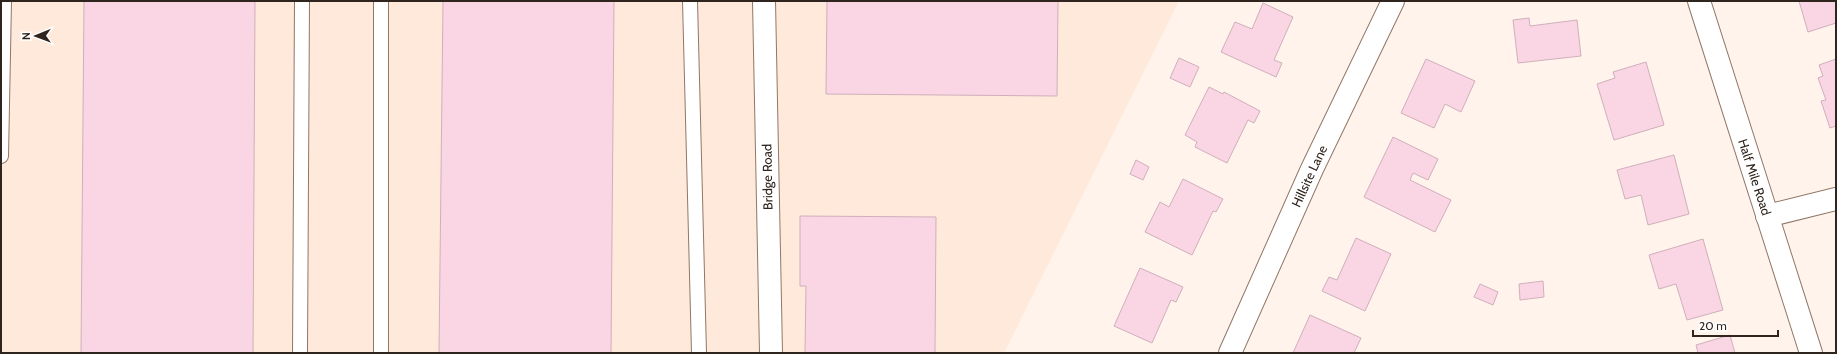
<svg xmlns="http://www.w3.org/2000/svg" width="1837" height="354" font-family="Cabin,sans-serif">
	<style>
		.built { fill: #fee9da }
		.building { fill: #fad6e4; stroke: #cfafbb }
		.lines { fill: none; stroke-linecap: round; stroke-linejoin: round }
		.service-casing { stroke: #917766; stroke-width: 16 }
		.minor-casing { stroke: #917766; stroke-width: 24 }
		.service { stroke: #fff; stroke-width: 14 }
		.minor { stroke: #fff; stroke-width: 22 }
		.labels { text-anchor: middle; stroke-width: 4; stroke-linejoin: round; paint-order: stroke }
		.street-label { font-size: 13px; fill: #2f251e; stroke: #fff }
	</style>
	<rect width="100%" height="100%" fill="#fff3eb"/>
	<polygon class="built" points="1,1 1179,1 1004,353 1,353"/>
	<g class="building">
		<polygon points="84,1 255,1 253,353 81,353"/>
		<polygon points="443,1 614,1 611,353 439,353"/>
		<polygon points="827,1 1058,1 1057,96 826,94"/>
		<polygon points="1799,1 1836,1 1836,23 1808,32"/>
		<polygon points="1263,3 1293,17 1274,60 1282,63 1276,77 1221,52 1235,22 1252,29"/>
		<polygon points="1529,18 1530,26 1577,20 1581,56 1518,63 1513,20"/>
		<polygon points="1179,58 1199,67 1190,87 1170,78"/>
		<polygon points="1426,59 1475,81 1461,112 1445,104 1434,128 1401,113"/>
		<polygon points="1836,59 1836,126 1830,128 1821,101 1826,100 1818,78 1823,76 1819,65"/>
		<polygon points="1646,62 1664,125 1614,140 1597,84 1615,78 1613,72"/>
		<polygon points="1209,87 1223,94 1224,92 1260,111 1254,123 1248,120 1227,163 1195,147 1197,142 1185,135"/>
		<polygon points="1393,137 1438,159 1428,180 1413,173 1410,180 1451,200 1435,232 1364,197"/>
		<polygon points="1674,155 1689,214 1648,225 1641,195 1625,199 1617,170"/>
		<polygon points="1136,160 1149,167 1143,180 1130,174"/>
		<polygon points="1183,179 1223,199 1216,212 1213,211 1192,255 1145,232 1160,202 1169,207"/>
		<polygon points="800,216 936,217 935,353 805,353 806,286 800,286"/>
		<polygon points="1356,238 1391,254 1365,311 1322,291 1329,277 1337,280"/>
		<polygon points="1703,239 1723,310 1687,320 1676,284 1659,289 1649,255"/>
		<polygon points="1140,268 1183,287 1176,302 1171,300 1152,343 1114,326"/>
		<polygon points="1543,281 1544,297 1520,300 1519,284"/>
		<polygon points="1480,284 1498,292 1493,305 1474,297"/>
		<polygon points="1310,315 1361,338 1354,353 1293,353"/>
		<polygon points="1730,335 1735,353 1698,353 1696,345"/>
	</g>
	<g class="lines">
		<g class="service-casing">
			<g id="service">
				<polyline points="381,1 381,353"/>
				<polyline points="690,1 699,353"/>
				<polyline points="1,156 4,1"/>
				<polyline points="300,353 302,1"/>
			</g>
		</g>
		<g class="minor-casing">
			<g id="minor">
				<polyline points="764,1 771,353"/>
				<polyline points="1699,1 1811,353"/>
				<polyline points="1767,216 1836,199"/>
				<polyline points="1230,353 1312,169 1393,1"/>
			</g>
		</g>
		<use href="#service" class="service"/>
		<use href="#minor" class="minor"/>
	</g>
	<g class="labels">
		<g class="street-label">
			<text transform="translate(1309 176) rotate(-65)" y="5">Hillsite Lane</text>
			<text transform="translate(767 177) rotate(-91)" y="5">Bridge Road</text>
			<text transform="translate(1755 177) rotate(72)" y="5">Half Mile Road</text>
		</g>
	</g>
	<rect width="1837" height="354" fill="none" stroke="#2f251e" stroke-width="4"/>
	<g transform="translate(36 36) rotate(269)" stroke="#ffffff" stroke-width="3" paint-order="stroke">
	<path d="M0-3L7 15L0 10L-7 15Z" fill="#2f251e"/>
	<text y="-6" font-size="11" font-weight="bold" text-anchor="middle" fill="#2f251e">N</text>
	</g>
	<path d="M1693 330v6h85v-6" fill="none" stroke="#2f251e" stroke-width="2"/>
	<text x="1699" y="330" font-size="12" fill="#2f251e" stroke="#ffffff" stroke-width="3" paint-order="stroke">20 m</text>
</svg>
